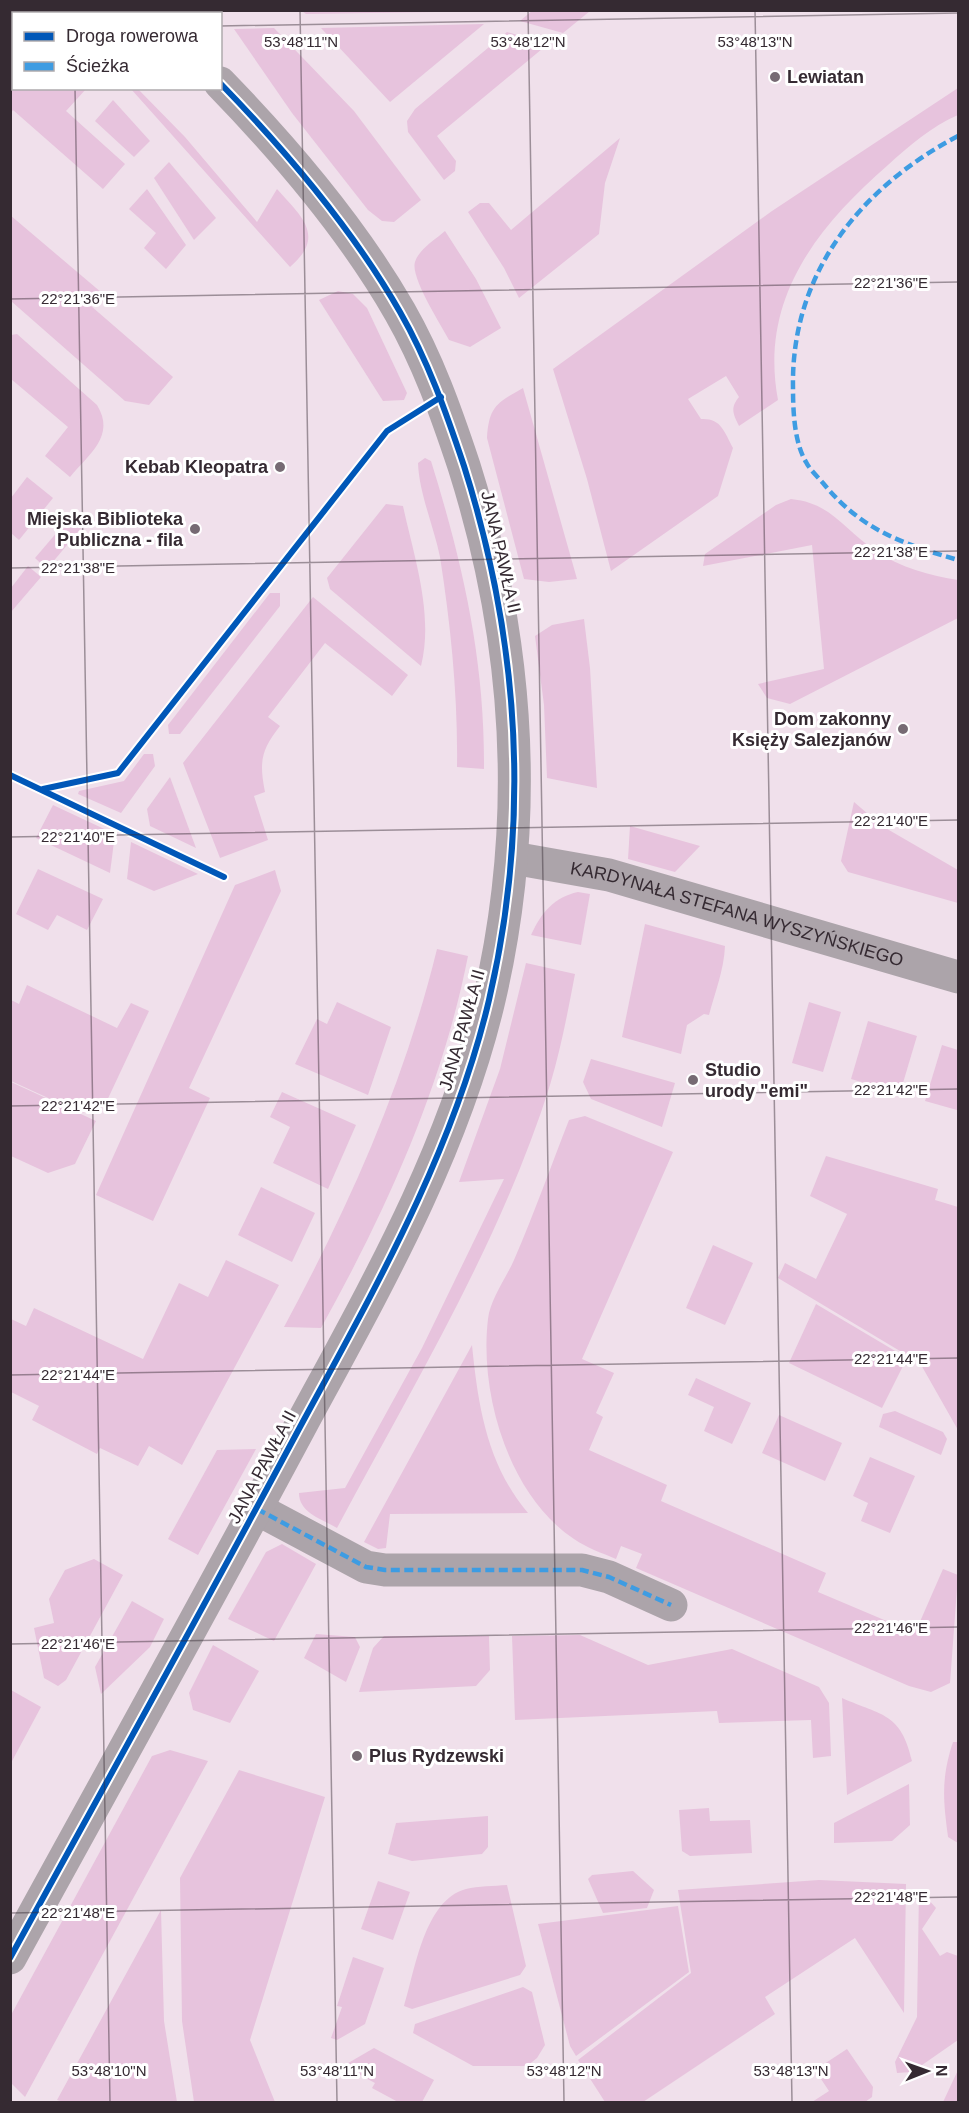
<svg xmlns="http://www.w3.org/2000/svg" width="969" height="2113" font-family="Arial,sans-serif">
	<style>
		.green { fill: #e7c3dd }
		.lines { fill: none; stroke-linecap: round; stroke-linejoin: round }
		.minor { stroke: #aca4aa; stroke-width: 33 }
		.tertiary { stroke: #aca4aa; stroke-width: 33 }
		.quiet { stroke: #3e9ce2; stroke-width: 4.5; stroke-dasharray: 9 4.5; stroke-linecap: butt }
		.cycleway-casing { stroke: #fff; stroke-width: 10 }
		.cycleway { stroke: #0057b8; stroke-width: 6 }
		.ticks { fill: none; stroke: #352a32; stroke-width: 1.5; stroke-opacity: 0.45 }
		.poi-dot { fill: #766a73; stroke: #fff; stroke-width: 2 }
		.labels { text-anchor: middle; stroke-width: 6; stroke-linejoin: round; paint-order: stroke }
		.poi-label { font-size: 18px; font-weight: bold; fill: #352a32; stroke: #fff; text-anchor: start }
		.street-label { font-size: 18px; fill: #352a32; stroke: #fff }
		.ticks-label { font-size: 15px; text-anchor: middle; fill: #352a32; stroke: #fff; stroke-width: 6; stroke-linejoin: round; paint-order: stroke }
	</style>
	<rect width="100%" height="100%" fill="#f0e0eb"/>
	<g class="green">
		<polygon points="11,10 25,11 28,13 14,14 14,88 86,89 66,111 125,164 103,189 13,110 11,113"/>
		<polygon points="533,10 590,10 590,11 563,33 520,21"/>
		<polygon points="302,11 500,11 306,14"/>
		<polygon points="484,24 390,102 321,28 483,24"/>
		<polygon points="274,28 354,111 421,200 394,222 382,221 368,210 292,113 234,29"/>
		<polygon points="507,32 548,44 437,136 456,161 455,171 444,180 408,132 407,121 415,109"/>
		<path d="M958,88V115C932,126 909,146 888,165C817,227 759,299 778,400L739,426C733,414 730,408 739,397L726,376L688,399L701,419C721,418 724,431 733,448L718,496L611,571L587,479L553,369L772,211Z"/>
		<path d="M131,89H138L185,137L257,222L277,189C302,217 326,236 290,267Z"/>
		<polygon points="113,100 150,141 134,157 95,121"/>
		<polygon points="620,138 605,183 599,234 519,298 504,268 468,212 480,203 489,203 511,230"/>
		<polygon points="169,162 216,218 194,240 154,178"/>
		<polygon points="147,189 186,245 166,269 144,248 156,233 129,209"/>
		<polygon points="10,215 102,293 91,306 173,377 149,405 125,401 11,301"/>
		<path d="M445,231L476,279L501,328L470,347L449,340C441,325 410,277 415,262C419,249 435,240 445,231Z"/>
		<polygon points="338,291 353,294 367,308 407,393 404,400 383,401 319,300"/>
		<path d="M17,334L97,405C116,436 89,454 70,477L45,456L68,427L11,379V335Z"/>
		<path d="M523,388L577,579L549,582L524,579L487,438C489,406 497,403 523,388Z"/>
		<path d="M425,458L431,461C463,564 485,661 484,769L457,767C458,697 451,627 440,557C434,527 419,493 418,463Z"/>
		<polygon points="27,477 53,498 19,540 11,533 11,498"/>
		<path d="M791,499C832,503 844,530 876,551C899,567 931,576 958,580V618L790,704L767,698L758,684L824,669L812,545L703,566L705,554L776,505Z"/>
		<path d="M386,504L403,506C414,557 434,614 421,666L330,589L327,578Z"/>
		<polygon points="76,510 87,521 47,569 35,558"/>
		<polygon points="28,566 41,577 11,612 11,588"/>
		<polygon points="270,593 280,593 280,606 180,734 169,734 168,725"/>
		<path d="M313,597L408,675L392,696L325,643L268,717L280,726C261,750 259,762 265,792L254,796L268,840L220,858L183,763Z"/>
		<polygon points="584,619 590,668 597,788 547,778 544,705 535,636 552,625"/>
		<polygon points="144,754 153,754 155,766 121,813 78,794 79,791 124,781"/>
		<polygon points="170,777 196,848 150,826 147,809"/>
		<polygon points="854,802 882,826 958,870 958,903 848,872 841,861"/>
		<polygon points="53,805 115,834 110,873 36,838"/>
		<polygon points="630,826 700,846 675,872 628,859"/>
		<polygon points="131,842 198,874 154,891 127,879"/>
		<polygon points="38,869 103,899 87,930 57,915 48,930 16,914"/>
		<polygon points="275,870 281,891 189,1088 210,1098 153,1221 96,1195 235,885"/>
		<path d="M578,892L590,894L581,945L531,935C541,913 554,897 578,892Z"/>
		<path d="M645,924L725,946C724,970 715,992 709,1015L704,1014L687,1025L681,1054L622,1037Z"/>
		<path d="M437,949L468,956C442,1088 386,1211 321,1328L284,1327C349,1206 404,1084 437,949Z"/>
		<path d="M526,963L575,974C568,1011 561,1048 550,1085C501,1241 414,1384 337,1528C322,1519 299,1513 299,1493L345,1488L422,1348L504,1179L459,1182L500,1069Z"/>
		<polygon points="27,985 117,1028 131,1003 149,1011 104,1107 81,1113 11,1081 11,1000 19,1004"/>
		<polygon points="337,1002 391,1027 368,1095 295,1064 317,1019 327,1024"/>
		<polygon points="809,1002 841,1012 823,1072 792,1063"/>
		<polygon points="868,1021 917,1036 900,1093 851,1079"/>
		<polygon points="942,1045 958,1050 957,1110 925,1101"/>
		<polygon points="591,1059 675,1083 662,1127 591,1099 583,1082"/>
		<polygon points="11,1082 96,1121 75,1164 48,1173 11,1156"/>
		<polygon points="282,1092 356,1125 328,1189 273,1163 290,1127 270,1117"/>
		<path d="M585,1116L673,1152L582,1359L614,1373L596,1413L603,1417L589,1450L667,1485L661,1501L826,1573L818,1592L915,1633L943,1569L958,1575L950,1683L931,1692L909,1686L636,1568L642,1554L621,1546L616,1559C602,1553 587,1548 574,1539C509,1496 479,1394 488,1319C490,1300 506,1278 514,1260C534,1214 551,1166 569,1120Z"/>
		<polygon points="826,1156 938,1189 935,1200 958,1207 958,1430 920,1363 778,1278 785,1263 816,1279 847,1214 810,1196"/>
		<polygon points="261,1187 315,1213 292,1262 238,1235"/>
		<polygon points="713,1245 753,1263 725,1325 686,1308"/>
		<polygon points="226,1260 279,1285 182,1465 149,1446 138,1466 100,1448 97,1454 32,1420 39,1406 11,1392 11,1319 26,1326 34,1308 143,1359 179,1283 208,1297"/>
		<polygon points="816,1304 907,1358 882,1408 789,1363"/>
		<path d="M472,1345C478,1405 487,1465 528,1513L390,1514L386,1548L378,1549L364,1542Z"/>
		<polygon points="696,1378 751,1403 732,1444 704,1431 714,1407 688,1395"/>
		<polygon points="895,1411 943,1432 947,1439 941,1455 879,1427 883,1414"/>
		<polygon points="779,1415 842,1443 825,1481 762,1453"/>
		<polygon points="256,1449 198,1555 168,1539 217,1450"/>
		<polygon points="870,1457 915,1476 890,1533 861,1521 868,1503 853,1496"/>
		<polygon points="282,1544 316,1564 274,1641 228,1619 266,1552"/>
		<polygon points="94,1559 123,1575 66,1680 58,1686 44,1678 34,1628 54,1623 49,1599 65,1570"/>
		<polygon points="132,1601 164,1619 150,1647 101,1694 95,1667"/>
		<polygon points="316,1634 355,1637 360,1647 346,1682 304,1658"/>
		<polygon points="580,1635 648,1665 732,1649 819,1687 829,1703 831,1756 813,1758 811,1720 719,1723 717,1711 515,1720 512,1636"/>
		<polygon points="384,1636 489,1636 490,1670 476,1686 359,1692 373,1648"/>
		<polygon points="213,1645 259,1671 230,1723 193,1710 189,1693"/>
		<polygon points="11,1690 41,1707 11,1763"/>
		<path d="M842,1698C883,1716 901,1713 912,1761L847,1795Z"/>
		<path d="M953,1742H958V1843L948,1837C943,1800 941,1778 953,1742Z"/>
		<polygon points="170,1750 208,1761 25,2097 11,2083 11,2015 152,1756"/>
		<polygon points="239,1770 325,1797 250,2040 275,2102 194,2102 182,2021 180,1878"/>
		<polygon points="909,1784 910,1825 892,1841 834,1843 834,1823"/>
		<polygon points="709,1808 710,1821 750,1820 752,1853 690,1856 682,1851 679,1810"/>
		<polygon points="488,1816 488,1847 482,1854 412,1861 388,1854 396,1823"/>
		<polygon points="633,1871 654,1890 647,1908 603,1913 588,1879 592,1875"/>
		<polygon points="819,1880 906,1884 904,2013 855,1938 765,1997 775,2014 643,2102 605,2102 578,2060 691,1973 678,1890"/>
		<polygon points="378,1881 410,1892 393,1940 361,1929"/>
		<path d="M507,1885L526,1966L520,1975L412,2009L404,2006C415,1971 424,1900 466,1889C478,1886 494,1886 507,1885Z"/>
		<polygon points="919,1889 936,1908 922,1929 940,1956 947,1952 958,1956 958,2040 912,2072 897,2073 895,2062 917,2017"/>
		<polygon points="678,1906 689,1972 576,2056 570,2046 538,1924"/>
		<polygon points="161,1910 164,2021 177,2102 64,2102 57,2100"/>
		<polygon points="353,1957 384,1968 365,2024 337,2040 331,2038 342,2007 337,2006"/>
		<polygon points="523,1987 532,1992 545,2045 537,2058 527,2066 473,2066 413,2033 415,2024"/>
		<polygon points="374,2048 434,2080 422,2102 398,2102 372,2088 375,2083 343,2066"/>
		<polygon points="847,2049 873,2087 872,2097 865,2102 812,2102 829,2091 815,2070"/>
		<polygon points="958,2070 958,2102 943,2102"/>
	</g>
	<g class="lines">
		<g class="minor">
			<path id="s1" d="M513,858L609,875L958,977"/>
			<polyline points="257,1509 366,1567 385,1570 582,1570 609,1577 671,1605"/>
		</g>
		<g class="tertiary">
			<polyline points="150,10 153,14"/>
			<path d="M10,1958C107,1781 205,1605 300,1427C374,1290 453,1153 489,1000C531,820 519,640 464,466C446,412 428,361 400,312C352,228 287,152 220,83"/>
		</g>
		<g class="quiet">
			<path d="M958,136C861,187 791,273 793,387C793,410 794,442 806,462C810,470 818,477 823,483C861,530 903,544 958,560"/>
			<polyline points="257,1509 366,1567 385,1570 582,1570 609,1577 671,1605"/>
		</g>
		<g class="cycleway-casing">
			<g id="cycleway">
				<polyline points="10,775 224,877"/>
				<polyline points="43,789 118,773 387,431 441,397"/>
				<path d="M10,1958C107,1781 205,1605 300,1427C374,1290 453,1153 489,1000C531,820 519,640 464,466C446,412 428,361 400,312C352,228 287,152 220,83"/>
			</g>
		</g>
		<use href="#cycleway" class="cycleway"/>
	</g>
	<path class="ticks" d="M73,10V14M300,10L337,2102M528,10L564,2102M755,10L792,2102M220,26L958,13M10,30L14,29M75,88L110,2102M10,299L958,282M10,568L958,551M10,837L958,820M10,1106L958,1089M10,1375L958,1358M10,1644L958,1627M10,1913L958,1897"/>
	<g class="poi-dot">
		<circle cx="775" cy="77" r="6"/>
		<circle cx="280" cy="467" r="6"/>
		<circle cx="195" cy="529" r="6"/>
		<circle cx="903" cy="729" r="6"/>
		<circle cx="693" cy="1080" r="6"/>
		<circle cx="357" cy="1756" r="6"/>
	</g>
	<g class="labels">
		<g class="poi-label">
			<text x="787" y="83">Lewiatan</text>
			<text x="268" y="473" text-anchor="end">Kebab Kleopatra</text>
			<text x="183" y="525" text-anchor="end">Miejska Biblioteka<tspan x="183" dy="21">Publiczna - fila</tspan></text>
			<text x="891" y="725" text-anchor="end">Dom zakonny<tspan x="891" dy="21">Księży Salezjanów</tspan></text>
			<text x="705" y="1076">Studio<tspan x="705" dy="21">urody "emi"</tspan></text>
			<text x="369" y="1762">Plus Rydzewski</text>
		</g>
		<g class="street-label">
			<text transform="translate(501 552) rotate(77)" y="6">JANA PAWŁA II</text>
			<text dy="6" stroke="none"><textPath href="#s1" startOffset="231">KARDYNAŁA STEFANA WYSZYŃSKIEGO</textPath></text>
			<text transform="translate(462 1030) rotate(-74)" y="6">JANA PAWŁA II</text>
			<text transform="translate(262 1467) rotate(-62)" y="6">JANA PAWŁA II</text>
		</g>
	</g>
	<g class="ticks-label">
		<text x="301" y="47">53°48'11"N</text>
		<text x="528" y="47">53°48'12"N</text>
		<text x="755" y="47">53°48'13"N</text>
		<text x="891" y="288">22°21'36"E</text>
		<text x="78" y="304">22°21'36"E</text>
		<text x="891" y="557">22°21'38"E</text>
		<text x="78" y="573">22°21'38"E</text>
		<text x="891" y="826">22°21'40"E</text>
		<text x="78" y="842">22°21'40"E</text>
		<text x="891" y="1095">22°21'42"E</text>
		<text x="78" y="1111">22°21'42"E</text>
		<text x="891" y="1364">22°21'44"E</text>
		<text x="78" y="1380">22°21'44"E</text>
		<text x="891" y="1633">22°21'46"E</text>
		<text x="78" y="1649">22°21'46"E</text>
		<text x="891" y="1902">22°21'48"E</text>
		<text x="78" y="1918">22°21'48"E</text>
		<text x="109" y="2076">53°48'10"N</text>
		<text x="337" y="2076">53°48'11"N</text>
		<text x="564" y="2076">53°48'12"N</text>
		<text x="791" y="2076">53°48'13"N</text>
	</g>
	<rect width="969" height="2113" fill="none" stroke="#352a32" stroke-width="24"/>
	<rect x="12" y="12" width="210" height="78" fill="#ffffff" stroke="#aeaaad" stroke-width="1.5"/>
	<rect x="24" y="32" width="30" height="9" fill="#0057b8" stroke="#aeaaad" stroke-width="1.5"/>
	<text x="66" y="42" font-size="18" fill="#352a32">Droga rowerowa</text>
	<rect x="24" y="62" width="30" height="9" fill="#3e9ce2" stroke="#aeaaad" stroke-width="1.5"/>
	<text x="66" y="72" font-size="18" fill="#352a32">Ścieżka</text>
	<g transform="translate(927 2071) rotate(89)" stroke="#ffffff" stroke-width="4.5" paint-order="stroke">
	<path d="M0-4.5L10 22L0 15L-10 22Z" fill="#352a32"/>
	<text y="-9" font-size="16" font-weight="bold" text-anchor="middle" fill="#352a32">N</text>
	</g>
</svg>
